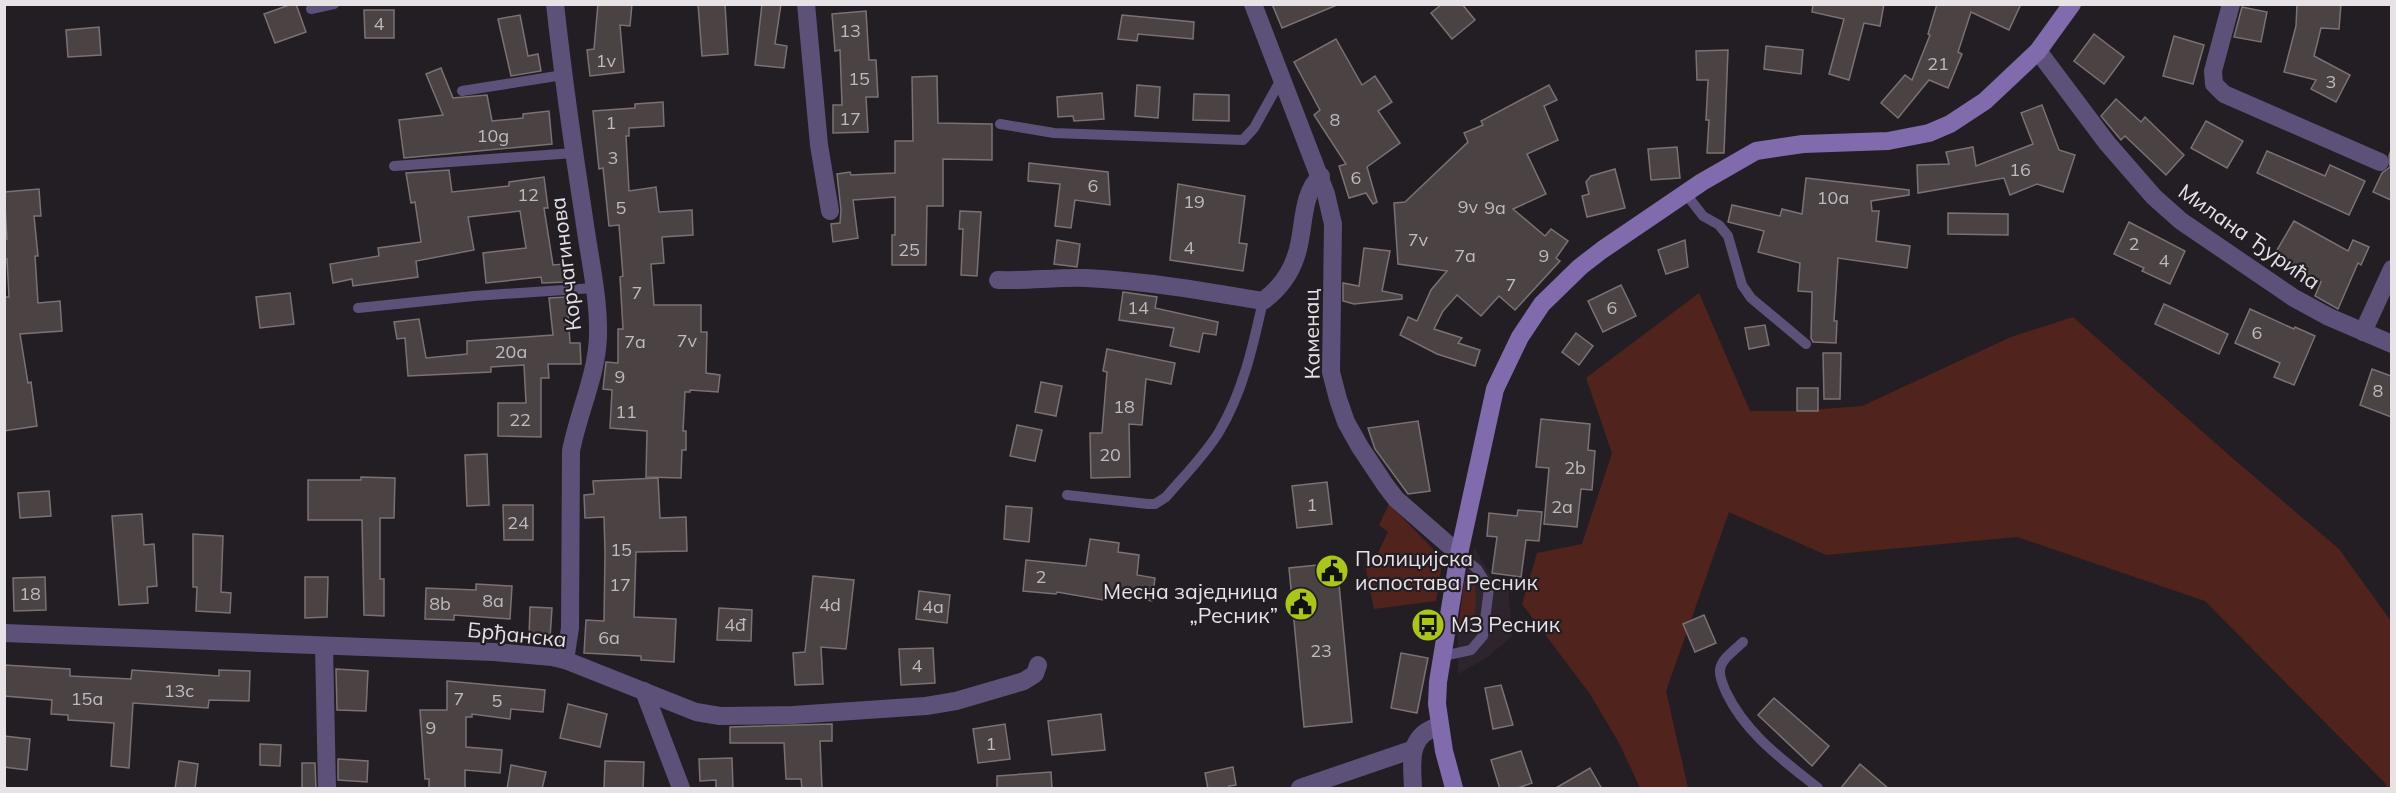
<svg xmlns="http://www.w3.org/2000/svg" width="2396" height="793" font-family="Mulish,sans-serif">
	<style>
		.built { fill: #2e242d }
		.green { fill: #51231d }
		.building { fill: #4b4244; stroke: #7b7174; stroke-width: 1.5 }
		.lines { fill: none; stroke-linecap: round; stroke-linejoin: round }
		.lane { stroke: #5d517a; stroke-width: 10 }
		.street { stroke: #5d517a; stroke-width: 18 }
		.secondary { stroke: #806cad; stroke-width: 18 }
		.labels { text-anchor: middle; stroke-width: 4.5; stroke-linejoin: round; paint-order: stroke }
		.number-label { font-size: 18px; fill: #bfbabe }
		.street-label { font-size: 21px; fill: #e6e2e6; stroke: #231e23 }
		.poi-label { font-size: 21px; fill: #e6e2e6; stroke: #231e23; text-anchor: start }
	</style>
	<rect width="100%" height="100%" fill="#231e23"/>
	<polygon class="built" points="1474,547 1493,580 1508,584 1512,636 1488,657 1458,674 1458,630 1464,582"/>
	<g class="green">
		<polygon points="1699,293 1750,411 1795,411 1862,406 2011,337 2073,317 2230,456 2339,549 2391,621 2391,788 2387,788 2385,783 2205,601 2017,537 1826,555 1729,512 1666,691 1688,788 1640,788 1619,743 1590,694 1522,604 1537,553 1582,544 1612,453 1586,378"/>
		<polygon points="1389,504 1443,559 1436,601 1374,609 1365,564 1365,552 1375,559 1388,532 1379,525"/>
		<path d="M1464,582L1473,583C1479,594 1475,622 1468,632L1458,630Z"/>
	</g>
	<g class="building">
		<polygon points="292,4 296,4 306,32 275,43 264,14"/>
		<polygon points="598,4 632,4 630,26 620,25 624,72 590,76 587,50 594,49"/>
		<polygon points="698,4 725,4 728,54 702,56"/>
		<polygon points="762,4 781,4 775,44 787,46 784,68 755,65"/>
		<polygon points="1272,4 1337,4 1337,5 1282,28"/>
		<polygon points="1442,4 1462,4 1475,20 1452,39 1431,13"/>
		<polygon points="1813,4 1884,4 1880,26 1864,23 1849,80 1829,74 1844,19 1812,12"/>
		<polygon points="1937,4 2021,4 2009,30 1971,12 1958,52 1962,54 1948,88 1929,80 1898,118 1881,103 1905,75 1912,80 1930,35 1928,34"/>
		<polygon points="2297,4 2341,4 2339,29 2321,28 2314,56 2350,75 2336,102 2311,89 2316,80 2284,72 2296,26"/>
		<polygon points="2242,7 2267,12 2261,42 2234,37"/>
		<polygon points="364,10 394,10 394,38 365,38"/>
		<polygon points="866,11 869,60 876,60 878,97 866,97 868,132 833,133 833,105 842,105 840,50 835,51 832,14"/>
		<polygon points="520,15 528,56 538,54 541,71 511,76 498,19"/>
		<polygon points="1122,15 1194,22 1193,39 1138,34 1137,41 1118,39"/>
		<polygon points="99,27 101,55 68,57 66,30"/>
		<polygon points="2094,34 2124,57 2104,84 2074,61"/>
		<polygon points="2174,36 2204,45 2193,84 2163,76"/>
		<polygon points="1336,39 1362,85 1375,76 1392,102 1378,111 1400,143 1367,167 1377,202 1373,204 1366,193 1349,198 1339,166 1346,164 1314,115 1320,110 1294,62"/>
		<polygon points="1766,46 1803,50 1801,74 1764,69"/>
		<polygon points="1728,50 1724,153 1707,153 1709,120 1706,120 1708,80 1697,80 1696,51"/>
		<polygon points="441,68 453,98 487,95 492,121 523,118 523,114 549,111 552,144 404,158 399,120 443,115 426,74"/>
		<polygon points="937,76 938,123 992,124 992,160 943,159 943,206 927,206 926,265 892,265 892,235 895,235 895,197 853,200 858,238 833,242 831,224 840,223 841,210 837,174 850,172 851,175 895,173 895,141 913,141 912,77"/>
		<polygon points="1137,85 1160,87 1158,118 1135,116"/>
		<polygon points="1549,85 1557,100 1544,106 1558,140 1527,154 1546,194 1513,209 1545,236 1551,229 1568,241 1556,258 1560,261 1515,310 1499,296 1481,316 1457,295 1443,311 1434,329 1462,338 1458,343 1480,350 1475,366 1437,354 1400,335 1408,317 1417,321 1431,290 1447,271 1398,264 1394,203 1405,202 1468,142 1464,133 1483,125 1481,121"/>
		<polygon points="1102,93 1104,119 1074,121 1073,116 1058,117 1057,97"/>
		<polygon points="1194,94 1229,95 1229,121 1193,120"/>
		<polygon points="2116,99 2141,122 2145,117 2184,155 2166,175 2125,136 2121,140 2101,116"/>
		<polygon points="663,102 664,126 629,128 629,136 626,136 629,191 656,187 659,212 692,210 693,235 662,237 664,263 651,264 654,305 701,305 701,332 707,332 706,373 720,375 718,392 690,390 690,392 685,392 683,431 686,431 686,450 682,450 681,478 646,477 647,431 610,428 612,390 603,389 606,362 618,363 618,329 623,329 620,277 623,276 619,225 609,226 603,168 599,169 593,111 635,108 635,104"/>
		<polygon points="2042,105 2059,150 2075,155 2063,192 2037,184 2010,195 2004,178 1918,193 1917,165 1949,164 1946,152 1973,147 1976,166 2033,144 2021,113"/>
		<polygon points="2206,121 2243,141 2227,168 2191,148"/>
		<polygon points="1677,147 1680,178 1651,180 1648,149"/>
		<polygon points="2391,150 2391,200 2373,192 2382,173 2390,167 2389,156"/>
		<polygon points="2267,151 2325,176 2330,165 2365,181 2349,215 2257,173"/>
		<polygon points="1029,163 1108,172 1110,205 1075,200 1071,228 1055,226 1060,184 1028,181"/>
		<polygon points="1615,169 1625,208 1587,217 1582,196 1589,194 1586,182 1591,176"/>
		<polygon points="449,170 452,192 509,186 509,182 544,177 548,208 544,208 553,265 565,264 566,282 542,283 541,277 486,283 483,253 526,248 520,211 468,217 474,250 416,261 418,277 353,286 352,279 333,283 330,264 379,256 378,248 421,242 415,202 411,203 406,173"/>
		<polygon points="1806,178 1909,190 1909,195 1871,201 1872,211 1879,211 1876,241 1910,246 1907,268 1838,258 1834,321 1837,321 1836,343 1813,342 1811,338 1812,292 1798,291 1800,263 1758,252 1764,231 1728,222 1732,205 1780,216 1782,209 1802,214"/>
		<polygon points="1178,184 1245,196 1239,243 1247,244 1243,271 1170,260"/>
		<polygon points="39,189 41,216 34,216 38,256 35,256 38,303 60,301 62,331 20,334 28,383 31,382 37,426 4,431 4,297 9,297 7,259 4,259 4,240 7,239 4,192"/>
		<polygon points="960,211 981,212 977,276 961,275 963,229 959,229"/>
		<polygon points="1948,213 2008,214 2008,235 1948,234"/>
		<polygon points="2294,221 2348,251 2353,240 2369,247 2361,265 2358,263 2338,309 2315,296 2321,282 2274,255"/>
		<polygon points="2129,222 2185,251 2170,284 2142,271 2144,268 2114,254"/>
		<polygon points="1057,240 1080,244 1077,267 1054,264"/>
		<polygon points="1685,240 1688,267 1666,274 1658,250"/>
		<polygon points="1364,248 1390,251 1382,291 1402,295 1402,299 1354,304 1343,301 1343,283 1359,286"/>
		<polygon points="1621,285 1636,316 1603,332 1588,301"/>
		<polygon points="1123,292 1157,297 1155,308 1218,322 1216,335 1203,333 1199,352 1170,346 1174,328 1119,320"/>
		<polygon points="290,293 294,324 260,328 256,297"/>
		<polygon points="567,297 570,343 580,343 581,364 548,364 549,378 541,378 541,437 498,436 498,403 526,403 524,365 491,367 491,372 408,376 405,338 397,339 394,322 419,319 426,358 467,354 467,341 553,335 549,298"/>
		<polygon points="2164,304 2228,334 2219,354 2155,324"/>
		<polygon points="2250,309 2294,329 2295,327 2315,336 2294,385 2274,377 2280,363 2235,343"/>
		<polygon points="1765,325 1769,345 1749,349 1745,328"/>
		<polygon points="1576,333 1593,346 1579,365 1562,352"/>
		<polygon points="1107,349 1175,363 1171,384 1146,379 1142,425 1129,424 1130,477 1091,478 1090,433 1102,433 1107,372 1103,371"/>
		<polygon points="1823,353 1841,353 1840,399 1824,399"/>
		<polygon points="2372,369 2391,376 2391,417 2360,405"/>
		<polygon points="1041,382 1062,386 1056,416 1035,412"/>
		<rect x="1797" y="388" width="21" height="23"/>
		<polygon points="1541,419 1590,424 1588,450 1595,451 1592,490 1581,489 1577,527 1544,524 1549,468 1536,467"/>
		<polygon points="1418,421 1430,491 1408,494 1375,449 1368,428"/>
		<polygon points="1017,425 1042,430 1035,461 1010,456"/>
		<polygon points="487,454 489,505 467,506 465,455"/>
		<polygon points="361,477 395,478 394,518 380,518 380,579 384,579 384,616 364,615 362,520 308,520 308,480 361,480"/>
		<polygon points="658,478 660,518 686,517 687,551 636,552 634,617 676,619 674,662 641,660 641,656 584,653 586,620 604,621 605,553 604,517 585,518 584,495 594,494 593,481"/>
		<polygon points="1327,482 1332,524 1297,528 1292,486"/>
		<polygon points="49,491 51,516 20,518 18,493"/>
		<polygon points="503,505 533,505 533,540 504,540"/>
		<polygon points="1006,506 1032,508 1029,542 1004,539"/>
		<polygon points="1518,510 1542,512 1539,541 1526,540 1521,577 1492,573 1497,537 1487,536 1489,513 1517,516"/>
		<polygon points="142,514 144,545 154,544 157,586 147,587 148,603 119,605 112,516"/>
		<polygon points="193,534 223,536 221,592 231,593 230,613 196,611 197,587 193,587"/>
		<polygon points="1090,539 1119,543 1118,552 1139,555 1137,575 1155,578 1152,601 1104,593 1103,600 1057,592 1056,594 1023,591 1026,560 1086,566"/>
		<polygon points="1337,563 1352,722 1304,727 1289,568"/>
		<polygon points="813,576 854,580 846,649 821,647 823,684 795,685 793,653 805,652"/>
		<polygon points="45,577 46,610 14,611 13,578"/>
		<polygon points="305,577 328,577 327,617 305,618"/>
		<polygon points="476,584 512,586 510,619 454,615 454,620 425,619 426,588 476,590"/>
		<polygon points="919,591 950,595 947,623 916,619"/>
		<polygon points="530,607 552,608 550,638 529,637"/>
		<polygon points="719,608 752,610 751,641 717,640"/>
		<polygon points="1704,615 1716,643 1695,652 1683,624"/>
		<polygon points="933,648 935,683 901,685 899,649"/>
		<polygon points="1401,653 1428,658 1417,713 1391,708"/>
		<polygon points="4,665 70,669 70,676 131,679 132,670 219,676 219,670 250,671 249,701 209,700 208,708 133,703 129,768 111,766 114,723 68,720 68,715 51,714 52,700 4,696"/>
		<polygon points="336,669 368,671 366,711 337,710"/>
		<polygon points="447,681 545,690 543,712 511,709 510,719 472,714 472,717 466,717 466,747 502,750 500,773 465,770 465,789 429,789 429,779 425,779 420,710 447,710"/>
		<polygon points="1501,685 1513,725 1493,729 1485,688"/>
		<polygon points="1774,698 1829,746 1812,766 1758,715"/>
		<polygon points="568,704 607,714 600,747 560,738"/>
		<polygon points="1101,714 1105,750 1052,755 1048,721"/>
		<polygon points="832,724 832,741 820,741 822,789 802,789 801,779 786,779 784,743 730,743 730,727"/>
		<polygon points="1005,724 1010,759 978,763 973,729"/>
		<polygon points="4,736 30,739 27,770 4,767"/>
		<polygon points="260,744 281,745 280,766 260,765"/>
		<polygon points="1521,751 1532,783 1515,789 1500,789 1491,760"/>
		<polygon points="732,758 733,789 716,789 716,780 700,781 699,759"/>
		<polygon points="338,759 368,761 367,782 338,780"/>
		<polygon points="179,761 198,764 195,789 175,789"/>
		<polygon points="605,761 644,762 643,789 604,789"/>
		<polygon points="302,763 315,763 316,789 302,789"/>
		<polygon points="1860,764 1889,789 1840,789"/>
		<polygon points="511,765 546,772 542,789 507,789"/>
		<polygon points="1233,767 1236,785 1229,786 1229,789 1208,789 1205,773"/>
		<polygon points="1590,768 1602,789 1554,789"/>
		<polygon points="1051,772 1052,789 997,789 997,776"/>
	</g>
	<g class="lines">
		<g class="lane">
			<polyline points="311,9 334,4"/>
			<polyline points="462,91 563,75"/>
			<polyline points="1000,124 1054,133 1243,140 1254,128 1283,76"/>
			<polyline points="394,166 574,153"/>
			<polyline points="1686,194 1703,216 1719,225 1728,236 1742,285 1751,298 1806,344"/>
			<polyline points="358,308 474,296 594,288"/>
			<path d="M1067,495L1148,504H1155L1166,497C1184,476 1205,455 1219,432C1243,392 1253,346 1263,301"/>
			<path d="M1743,642C1735,650 1721,659 1720,670C1719,677 1724,687 1726,692C1746,734 1783,760 1818,788"/>
			<polyline points="1443,656 1471,650 1483,636 1489,588 1477,569 1459,554"/>
		</g>
		<g class="street">
			<path d="M555,4C563,76 573,147 584,218C589,256 599,297 598,336C597,375 578,413 571,451L570,628L565,660"/>
			<polyline points="806,4 819,145 830,211"/>
			<polyline points="1253,4 1326,194 1333,224 1331,372 1338,399 1346,422 1360,447 1386,486 1396,499 1459,554"/>
			<polyline points="2231,4 2213,71 2214,84 2224,94 2380,162"/>
			<polyline points="2038,51 2107,143 2154,197 2181,221 2294,298 2329,317 2392,344"/>
			<path d="M998,280C1028,281 1056,277 1086,278C1146,281 1204,291 1263,301C1279,289 1290,275 1296,256C1305,232 1300,194 1321,176"/>
			<polyline points="2363,332 2392,269"/>
			<polyline points="4,633 494,652 552,657 565,660 696,712 720,716 793,715 926,706 956,701 1024,681 1035,674 1038,665"/>
			<polyline points="324,646 327,788"/>
			<polyline points="644,691 681,788"/>
			<polyline points="1300,788 1414,749"/>
			<path d="M1413,788C1412,762 1407,735 1439,726"/>
		</g>
		<polyline class="secondary" points="1454,788 1444,751 1437,704 1438,682 1459,554 1495,389 1520,337 1542,304 1580,267 1602,250 1702,182 1756,151 1803,144 1888,141 1929,133 1950,124 1985,101 2038,51 2072,4"/>
	</g>
	<defs>
		<g id="civic-disc" transform="scale(1.725)"><circle r="9.5" fill="#aac718" stroke="#231e23"/><path d="M-.6-6.5H3V-4.5H.6V-3L4-1V1h2V6H-6V1h2V-1L-.6-3ZM-1.2 2.5V6h2.4V2.5Z" fill="#111"/></g>
		<g id="bus-disc" transform="scale(1.725)"><circle r="9.5" fill="#aac718" stroke="#231e23"/><path d="M-5-6H5V4H4V6H2V4H-2V6H-4V4H-5ZM-3.5-4V0h7V-4ZM-3.5 1.2v1.5H-2V1.2ZM2 1.2v1.5H3.5V1.2Z" fill="#111"/></g>
	</defs>
	<g fill-rule="evenodd">
		<use href="#civic-disc" x="1332" y="571"/>
		<use href="#civic-disc" x="1301" y="604"/>
		<use href="#bus-disc" x="1428" y="625"/>
	</g>
	<g class="labels">
		<g class="number-label">
			<text x="379" y="30">4</text>
			<text x="850" y="37">13</text>
			<text x="606" y="67">1v</text>
			<text x="1938" y="70">21</text>
			<text x="859" y="85">15</text>
			<text x="2331" y="88">3</text>
			<text x="850" y="125">17</text>
			<text x="1335" y="126">8</text>
			<text x="611" y="129">1</text>
			<text x="493" y="142">10g</text>
			<text x="613" y="164">3</text>
			<text x="2020" y="176">16</text>
			<text x="1356" y="184">6</text>
			<text x="1093" y="192">6</text>
			<text x="528" y="201">12</text>
			<text x="1833" y="204">10a</text>
			<text x="1194" y="208">19</text>
			<text x="1468" y="213">9v</text>
			<text x="621" y="214">5</text>
			<text x="1495" y="214">9a</text>
			<text x="1418" y="246">7v</text>
			<text x="2134" y="250">2</text>
			<text x="1189" y="254">4</text>
			<text x="909" y="256">25</text>
			<text x="1465" y="262">7a</text>
			<text x="1544" y="262">9</text>
			<text x="2164" y="267">4</text>
			<text x="1511" y="291">7</text>
			<text x="637" y="299">7</text>
			<text x="1138" y="314">14</text>
			<text x="1612" y="314">6</text>
			<text x="2257" y="339">6</text>
			<text x="687" y="347">7v</text>
			<text x="635" y="348">7a</text>
			<text x="511" y="358">20a</text>
			<text x="620" y="383">9</text>
			<text x="2378" y="397">8</text>
			<text x="1124" y="413">18</text>
			<text x="626" y="418">11</text>
			<text x="520" y="426">22</text>
			<text x="1110" y="461">20</text>
			<text x="1575" y="474">2b</text>
			<text x="1312" y="511">1</text>
			<text x="1562" y="513">2a</text>
			<text x="518" y="529">24</text>
			<text x="621" y="556">15</text>
			<text x="1041" y="583">2</text>
			<text x="620" y="591">17</text>
			<text x="30" y="600">18</text>
			<text x="493" y="607">8a</text>
			<text x="440" y="610">8b</text>
			<text x="830" y="611">4d</text>
			<text x="933" y="613">4a</text>
			<text x="735" y="631">4đ</text>
			<text x="609" y="644">6a</text>
			<text x="1321" y="657">23</text>
			<text x="917" y="672">4</text>
			<text x="179" y="697">13c</text>
			<text x="87" y="705">15a</text>
			<text x="459" y="705">7</text>
			<text x="497" y="707">5</text>
			<text x="431" y="734">9</text>
			<text x="991" y="750">1</text>
		</g>
		<g class="street-label">
			<text transform="translate(2249 237) rotate(35)" y="7">Милана Ђурића</text>
			<text transform="translate(566 264) rotate(-97)" y="7">Корчагинова</text>
			<text transform="translate(1312 334) rotate(-91)" y="7">Каменац</text>
			<text transform="translate(517 635) rotate(6)" y="7">Брђанска</text>
		</g>
		<g class="poi-label">
			<text x="1355" y="566">Полицијска<tspan x="1355" dy="24">испостава Ресник</tspan></text>
			<text x="1278" y="599" text-anchor="end">Месна заједница<tspan x="1278" dy="24">„Ресник”</tspan></text>
			<text x="1451" y="632">МЗ Ресник</text>
		</g>
	</g>
	<rect width="2396" height="793" fill="none" stroke="#e6e2e6" stroke-width="12"/>
</svg>
